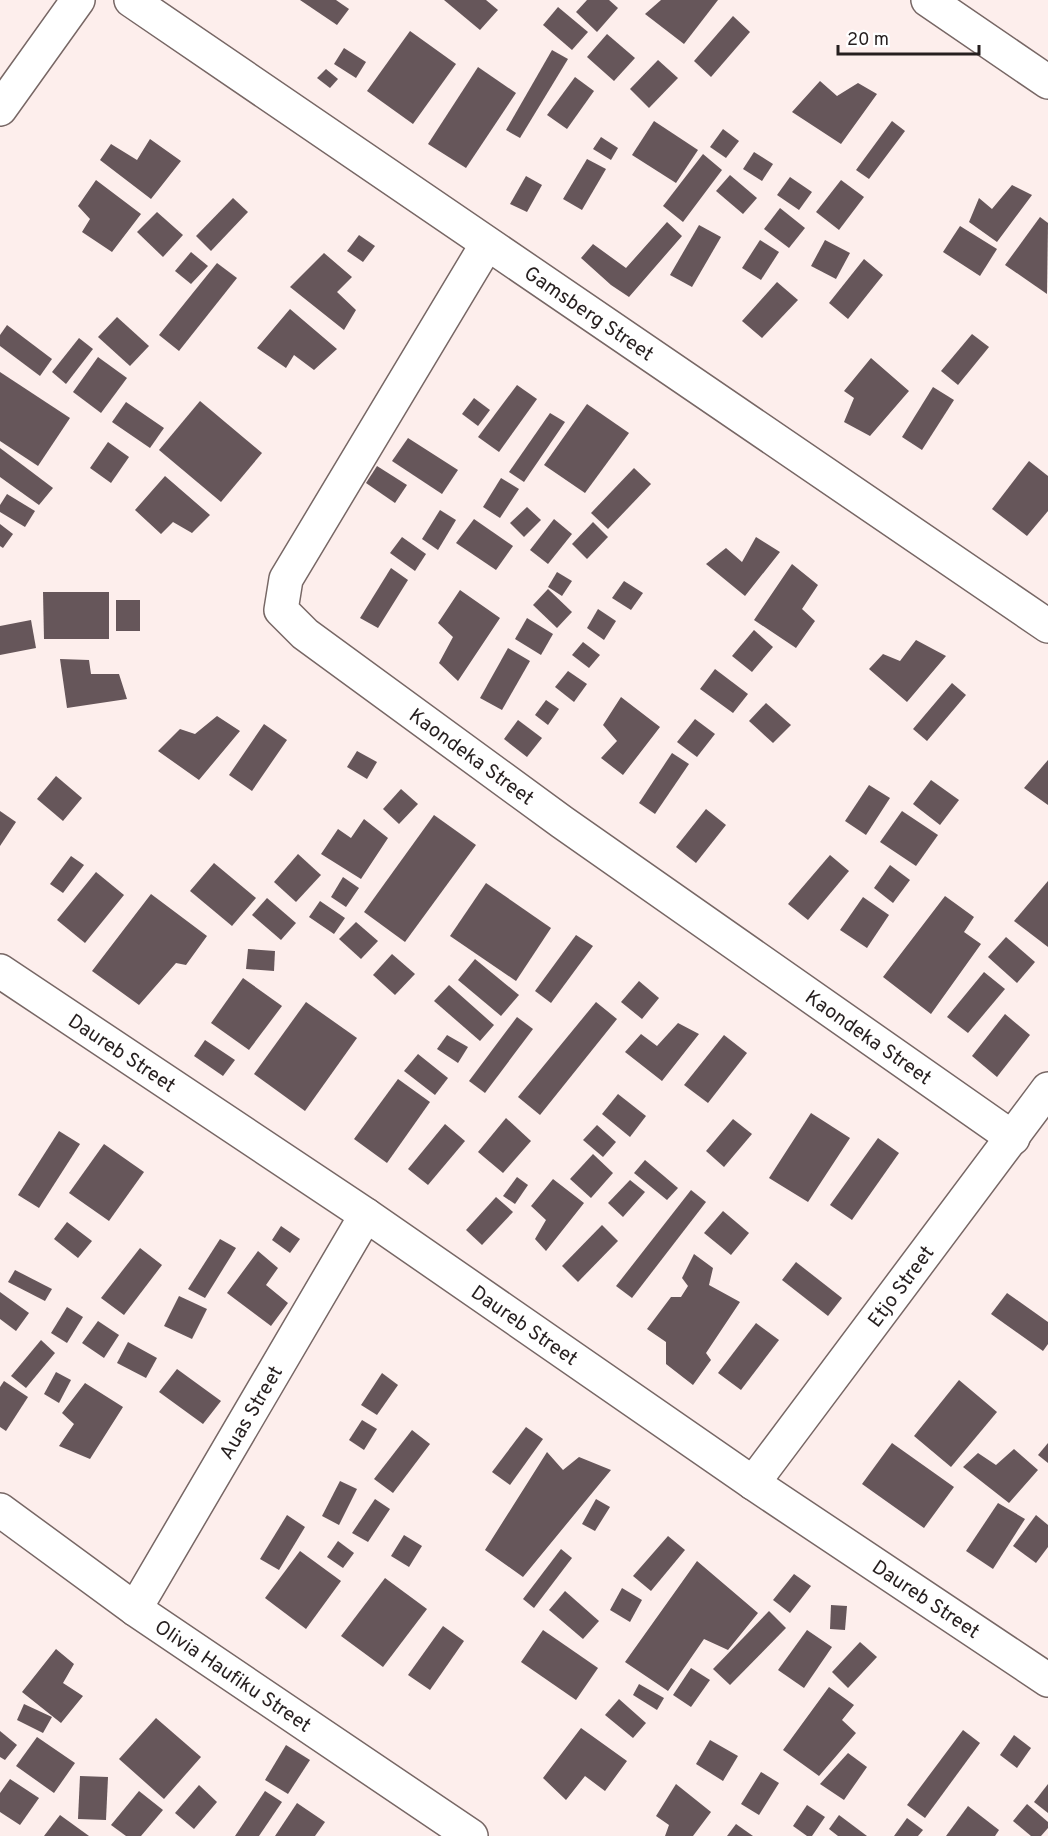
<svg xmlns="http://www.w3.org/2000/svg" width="1048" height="1836" font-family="Overpass,sans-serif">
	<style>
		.building { fill: #66565a }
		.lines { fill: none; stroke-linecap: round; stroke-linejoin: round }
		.minor-casing { stroke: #776765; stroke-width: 36 }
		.tertiary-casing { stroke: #776765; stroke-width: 36 }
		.minor { stroke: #fff; stroke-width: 33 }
		.tertiary { stroke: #fff; stroke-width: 33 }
		.labels { text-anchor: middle; stroke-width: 6; stroke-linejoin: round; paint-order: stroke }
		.street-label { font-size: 20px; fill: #261f1f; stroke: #fff }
	</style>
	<rect width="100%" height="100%" fill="#fdeeec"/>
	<g class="building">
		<polygon points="300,0 336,0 349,9 337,25"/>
		<polygon points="444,0 486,0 498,10 480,30"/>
		<polygon points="587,0 609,0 618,8 597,32 576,12"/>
		<polygon points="661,0 718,0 684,44 645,14"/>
		<polygon points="558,7 588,32 572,50 543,25"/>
		<polygon points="733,16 750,32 711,77 694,61"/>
		<polygon points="410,31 456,64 413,124 367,91"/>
		<polygon points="607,34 635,58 614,81 587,57"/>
		<polygon points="344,48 366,62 356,78 334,64"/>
		<polygon points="552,50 568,59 520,138 506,130"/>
		<polygon points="658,60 678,78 649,108 630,89"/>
		<polygon points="478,67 516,93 466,168 428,144"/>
		<polygon points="326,69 338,79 330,88 317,78"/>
		<polygon points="575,77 594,91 567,129 547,115"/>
		<polygon points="820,81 837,96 858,83 877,94 841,144 792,112"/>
		<polygon points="654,121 698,150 676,183 632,155"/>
		<polygon points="892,121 905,131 869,179 856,170"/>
		<polygon points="723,129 739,141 726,158 710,147"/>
		<polygon points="601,137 618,148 611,160 593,149"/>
		<polygon points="150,139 181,161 151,199 100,160 111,144 137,160"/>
		<polygon points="754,152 773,164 762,181 743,169"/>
		<polygon points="703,154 722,170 683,222 663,206"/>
		<polygon points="587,159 606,169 582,210 563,199"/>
		<polygon points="730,175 757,198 743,214 716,191"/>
		<polygon points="526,176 542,185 527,212 510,204"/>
		<polygon points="790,177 812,192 799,210 777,195"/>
		<polygon points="96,180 141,214 112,252 82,232 90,219 78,206"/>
		<polygon points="841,180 864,197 839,230 816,212"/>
		<polygon points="1012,185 1032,195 997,242 969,222 979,198 992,209"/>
		<polygon points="233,198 248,212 211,251 196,236"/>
		<polygon points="780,208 805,228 789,248 764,229"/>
		<polygon points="157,212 183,235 163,257 137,232"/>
		<polygon points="1040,217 1048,223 1047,294 1005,265"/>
		<polygon points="667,222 682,236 629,297 611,285 581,258 593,244 626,268"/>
		<polygon points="699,225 721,237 692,287 670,275"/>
		<polygon points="960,226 997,249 980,276 943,252"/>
		<polygon points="359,235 375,246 363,262 347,251"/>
		<polygon points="760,240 779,252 761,280 742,268"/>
		<polygon points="825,240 850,253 836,279 811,266"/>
		<polygon points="191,252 208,266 191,284 175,271"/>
		<polygon points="324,253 352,277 337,292 356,310 344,330 290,287"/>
		<polygon points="864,259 883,275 848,319 829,303"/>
		<polygon points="217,263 237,278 179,351 159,335"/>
		<polygon points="777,282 798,300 762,338 742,321"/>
		<polygon points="290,309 337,349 314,370 294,355 286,368 257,348"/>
		<polygon points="117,317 149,346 130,366 98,337"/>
		<polygon points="7,325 52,359 40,376 0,346 0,335"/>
		<polygon points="972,334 989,347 958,385 941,371"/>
		<polygon points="79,338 93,349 66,384 52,372"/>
		<polygon points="98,357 127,378 101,413 73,392"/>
		<polygon points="871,358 909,391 870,436 844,422 854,398 844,391"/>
		<polygon points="0,372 70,418 38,466 0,441"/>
		<polygon points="517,385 537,399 499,452 478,437"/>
		<polygon points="933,387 954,400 922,450 902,437"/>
		<polygon points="474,398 490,410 478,426 462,414"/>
		<polygon points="200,401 262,453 221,502 159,450"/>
		<polygon points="126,402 164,428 150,448 112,422"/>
		<polygon points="587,404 629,433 585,493 544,465"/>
		<polygon points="550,413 565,422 524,482 509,472"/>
		<polygon points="408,438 458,470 442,494 392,461"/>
		<polygon points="108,442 129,457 111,483 90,468"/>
		<polygon points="0,448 53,488 39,505 0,477"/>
		<polygon points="1029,461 1048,476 1048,511 1027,536 992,509"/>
		<polygon points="377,466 407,485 395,503 366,483"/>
		<polygon points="634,468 651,484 608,529 591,513"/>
		<polygon points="165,476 210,515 192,533 173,522 161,534 135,510"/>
		<polygon points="501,478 519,489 500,518 483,507"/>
		<polygon points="7,494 35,511 25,527 0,512 0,505"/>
		<polygon points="527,507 541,520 524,537 510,523"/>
		<polygon points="440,510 456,520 438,550 422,539"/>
		<polygon points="474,519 513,546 496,570 456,543"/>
		<polygon points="554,519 572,534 548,564 530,550"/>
		<polygon points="593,522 608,537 587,559 572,544"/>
		<polygon points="0,524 13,534 3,548 0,546"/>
		<polygon points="402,537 426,554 415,571 390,553"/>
		<polygon points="756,537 780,552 745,596 706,564 726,548 742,562"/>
		<polygon points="792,564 818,585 802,609 815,621 796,648 754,620"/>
		<polygon points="391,568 408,580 378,628 360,618"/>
		<polygon points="557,572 572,581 562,596 548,587"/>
		<polygon points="624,581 643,593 631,610 612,598"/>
		<polygon points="548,589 572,612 557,628 533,605"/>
		<polygon points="460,590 500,618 458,681 439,663 453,637 438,623"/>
		<polygon points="43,592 109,592 109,639 44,639"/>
		<rect x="116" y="600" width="24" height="31"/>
		<polygon points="598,609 616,621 604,640 587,628"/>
		<polygon points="527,618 553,634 541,655 515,639"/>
		<polygon points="31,620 36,648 0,655 0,626"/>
		<polygon points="754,630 773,647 752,672 732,656"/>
		<polygon points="916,640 946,656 907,702 869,669 883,654 900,661"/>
		<polygon points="583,642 600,655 589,668 572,655"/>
		<polygon points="508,648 530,661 502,710 480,698"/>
		<polygon points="60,659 89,660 91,674 119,674 127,699 67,708"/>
		<polygon points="715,669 748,694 733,713 700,689"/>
		<polygon points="568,671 587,684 574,702 555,687"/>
		<polygon points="952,683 966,695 927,741 913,729"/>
		<polygon points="621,697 660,727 623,775 601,758 617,741 603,725"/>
		<polygon points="546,700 559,709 548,725 535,715"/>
		<polygon points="766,703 791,725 773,743 749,721"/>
		<polygon points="217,716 240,731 199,780 158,751 180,729 195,734"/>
		<polygon points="695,719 715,734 697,757 677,742"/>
		<polygon points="518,720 542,738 527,757 504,739"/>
		<polygon points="264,724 287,740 252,791 229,775"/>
		<polygon points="357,751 377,762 367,779 347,767"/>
		<polygon points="672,753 689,764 655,814 639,803"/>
		<polygon points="1048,760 1048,805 1024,788"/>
		<polygon points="56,776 82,798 63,821 37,799"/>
		<polygon points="931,780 959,800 940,825 913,804"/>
		<polygon points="869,785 890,798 866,835 845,821"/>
		<polygon points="401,789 418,804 399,824 383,809"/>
		<polygon points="706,809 726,825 696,863 676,847"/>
		<polygon points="0,811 16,822 0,846"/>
		<polygon points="902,811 938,835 916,866 880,842"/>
		<polygon points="434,815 476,845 405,942 364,912"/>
		<polygon points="364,819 388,838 361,879 321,854 338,829 351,838"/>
		<polygon points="298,854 321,875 296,902 274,882"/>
		<polygon points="830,855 849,871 808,920 788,904"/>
		<polygon points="71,856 84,865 63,893 50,884"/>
		<polygon points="214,863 256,898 232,926 190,891"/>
		<polygon points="890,865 910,880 893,903 874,888"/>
		<polygon points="96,872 124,895 85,943 57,920"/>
		<polygon points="343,877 359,888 346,907 331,897"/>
		<polygon points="1048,881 1048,947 1014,921"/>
		<polygon points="486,883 551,928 516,981 450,936"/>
		<polygon points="151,894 207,936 186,965 176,963 139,1005 92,971"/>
		<polygon points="945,896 974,917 964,932 981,944 931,1014 883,977"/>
		<polygon points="863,897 889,915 867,948 840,930"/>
		<polygon points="267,898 296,923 281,940 252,915"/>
		<polygon points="320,901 345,918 334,934 309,917"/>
		<polygon points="356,922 378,941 361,959 339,939"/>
		<polygon points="576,935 593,946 551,1003 535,991"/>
		<polygon points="1006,937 1035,962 1017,983 988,957"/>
		<polygon points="248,949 275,951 274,971 246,969"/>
		<polygon points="392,954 415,974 395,995 373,975"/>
		<polygon points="475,959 519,995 501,1016 458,980"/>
		<polygon points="984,972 1005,989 968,1033 947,1017"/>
		<polygon points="243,978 282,1006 249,1050 211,1023"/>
		<polygon points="639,981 659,998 642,1019 621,1002"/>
		<polygon points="449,985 494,1025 480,1041 434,1001"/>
		<polygon points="306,1002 357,1038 305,1111 254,1074"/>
		<polygon points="596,1002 617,1019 540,1115 518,1097"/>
		<polygon points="1005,1014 1030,1035 997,1077 972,1056"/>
		<polygon points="517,1017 533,1029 485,1093 469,1081"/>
		<polygon points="678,1023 699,1034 662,1081 625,1052 641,1034 657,1046"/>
		<polygon points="447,1035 468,1047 458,1063 437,1049"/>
		<polygon points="724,1035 747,1053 708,1103 684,1085"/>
		<polygon points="205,1040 235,1060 223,1076 194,1056"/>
		<polygon points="418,1054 448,1078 435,1095 404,1071"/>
		<polygon points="398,1079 430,1102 387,1163 354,1139"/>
		<polygon points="618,1094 646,1116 630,1137 602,1114"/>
		<polygon points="811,1113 850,1138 808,1202 769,1178"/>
		<polygon points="506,1118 531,1141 503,1173 478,1152"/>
		<polygon points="733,1119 752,1134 724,1167 706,1151"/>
		<polygon points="445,1124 465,1141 428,1185 408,1169"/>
		<polygon points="597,1125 616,1142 603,1157 583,1140"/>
		<polygon points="59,1131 80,1144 39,1208 18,1195"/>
		<polygon points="878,1138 899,1153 852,1220 830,1205"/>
		<polygon points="104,1144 144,1172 109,1221 69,1193"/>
		<polygon points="593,1154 613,1173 591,1198 570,1179"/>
		<polygon points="645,1160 678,1188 667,1200 634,1173"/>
		<polygon points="517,1177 528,1185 515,1204 503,1196"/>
		<polygon points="553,1179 584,1203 546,1251 535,1239 546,1220 531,1206"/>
		<polygon points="630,1180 645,1192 623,1217 608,1203"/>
		<polygon points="691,1190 706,1202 632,1298 616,1286"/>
		<polygon points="496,1197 513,1212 482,1245 466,1230"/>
		<polygon points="723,1211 749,1233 731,1255 704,1233"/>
		<polygon points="67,1222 92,1241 78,1258 54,1239"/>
		<polygon points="602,1225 618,1241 578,1282 562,1266"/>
		<polygon points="281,1226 300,1239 290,1253 272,1240"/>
		<polygon points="220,1239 236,1248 205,1298 188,1289"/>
		<polygon points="140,1248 162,1265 124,1315 101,1298"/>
		<polygon points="258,1251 278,1268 266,1285 288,1303 271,1326 227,1293"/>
		<polygon points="694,1254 713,1268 709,1285 740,1302 706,1353 711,1360 693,1385 666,1364 666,1342 647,1329 671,1297 681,1297 688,1286 682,1278"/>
		<polygon points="796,1262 842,1298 828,1316 782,1280"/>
		<polygon points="15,1270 52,1289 45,1301 8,1282"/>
		<polygon points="0,1292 29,1313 16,1331 0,1319"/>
		<polygon points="1007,1293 1048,1322 1048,1344 1043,1351 991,1314"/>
		<polygon points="179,1296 207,1309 192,1339 164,1326"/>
		<polygon points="67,1307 83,1317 67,1343 51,1333"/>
		<polygon points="98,1321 119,1335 104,1358 82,1343"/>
		<polygon points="756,1323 779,1340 741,1390 718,1373"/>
		<polygon points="41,1340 55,1353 26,1388 11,1376"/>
		<polygon points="128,1342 157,1358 146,1378 117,1363"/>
		<polygon points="177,1369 221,1401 203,1424 159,1392"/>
		<polygon points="56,1372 71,1380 59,1403 44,1394"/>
		<polygon points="382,1373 398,1385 377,1415 361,1405"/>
		<polygon points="959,1380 997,1412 951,1467 914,1436"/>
		<polygon points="4,1381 28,1397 6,1431 0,1427 0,1387"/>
		<polygon points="85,1383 123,1407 90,1459 59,1446 74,1424 62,1413"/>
		<polygon points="362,1420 377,1429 364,1450 349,1440"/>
		<polygon points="526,1427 543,1439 510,1485 492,1472"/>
		<polygon points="412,1430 430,1444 393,1493 374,1479"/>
		<polygon points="892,1443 954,1487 924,1528 862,1484"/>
		<polygon points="1048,1443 1048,1463 1038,1455"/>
		<polygon points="1014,1449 1038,1470 1009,1503 963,1467 978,1453 996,1465"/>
		<polygon points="547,1452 563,1470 579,1457 611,1470 523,1577 485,1550"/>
		<polygon points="340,1481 357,1489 339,1525 322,1516"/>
		<polygon points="375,1499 390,1509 368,1542 352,1533"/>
		<polygon points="596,1499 610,1507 595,1531 582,1524"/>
		<polygon points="998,1503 1025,1519 993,1569 966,1551"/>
		<polygon points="287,1515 305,1527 279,1570 260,1559"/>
		<polygon points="1036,1515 1048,1525 1048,1547 1036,1563 1013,1546"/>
		<polygon points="404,1535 422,1546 409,1567 391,1556"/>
		<polygon points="668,1536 685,1550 651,1591 633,1576"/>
		<polygon points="338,1541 354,1553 343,1568 327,1557"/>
		<polygon points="561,1549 572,1558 534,1608 523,1599"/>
		<polygon points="300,1551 341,1581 306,1629 265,1598"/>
		<polygon points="697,1561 758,1613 728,1650 704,1639 668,1691 625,1662"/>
		<polygon points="794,1574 811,1586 790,1613 773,1600"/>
		<polygon points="385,1578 427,1609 383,1667 341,1636"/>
		<polygon points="622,1588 642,1600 630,1622 610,1610"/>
		<polygon points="565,1591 599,1621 583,1639 549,1610"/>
		<polygon points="831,1605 847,1606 845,1630 830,1629"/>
		<polygon points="769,1611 786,1628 730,1685 713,1669"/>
		<polygon points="443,1626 464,1641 430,1690 408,1675"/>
		<polygon points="543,1630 598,1668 576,1700 521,1662"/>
		<polygon points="807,1630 832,1647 804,1688 778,1670"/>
		<polygon points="860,1642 877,1657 848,1688 832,1672"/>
		<polygon points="56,1649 74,1664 63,1683 83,1696 61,1723 22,1692"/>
		<polygon points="691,1668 710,1680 691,1707 673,1695"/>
		<polygon points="639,1684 664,1698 657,1710 633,1695"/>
		<polygon points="829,1687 854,1705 842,1720 856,1733 819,1776 783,1750"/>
		<polygon points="619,1699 646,1723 633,1738 605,1715"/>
		<polygon points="24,1704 52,1717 43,1733 17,1720"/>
		<polygon points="156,1718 201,1757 164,1799 119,1759"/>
		<polygon points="581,1728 627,1761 605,1791 585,1776 566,1800 543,1778"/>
		<polygon points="963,1730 980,1743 925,1818 907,1805"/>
		<polygon points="0,1731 17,1745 5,1760 0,1757"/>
		<polygon points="1014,1735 1031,1748 1017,1768 1000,1755"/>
		<polygon points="37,1737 75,1763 54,1793 16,1766"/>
		<polygon points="710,1740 738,1756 723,1781 696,1764"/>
		<polygon points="286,1745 310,1760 288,1794 265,1780"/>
		<polygon points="848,1753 867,1767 844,1800 820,1784"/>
		<polygon points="761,1772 779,1783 759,1815 741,1804"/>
		<polygon points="80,1776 108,1777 106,1820 78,1819"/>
		<polygon points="10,1779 39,1798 20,1825 0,1812 0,1793"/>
		<polygon points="676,1784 711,1812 693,1836 665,1836 669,1825 656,1816"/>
		<polygon points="1048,1784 1048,1813 1034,1802"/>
		<polygon points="199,1785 217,1802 194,1829 175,1813"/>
		<polygon points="139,1791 163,1810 141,1836 126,1836 111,1825"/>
		<polygon points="265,1791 282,1802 259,1836 235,1836"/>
		<polygon points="297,1803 325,1822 315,1836 275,1836"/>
		<polygon points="1027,1804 1048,1822 1048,1828 1041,1836 1031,1836 1013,1821"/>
		<polygon points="807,1805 825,1817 812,1836 807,1836 793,1826"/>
		<polygon points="968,1806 999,1830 995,1836 946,1836"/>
		<polygon points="60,1815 89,1836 44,1836"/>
		<polygon points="839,1815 867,1836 838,1836 829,1829"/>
		<polygon points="907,1818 923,1830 918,1836 894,1836"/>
		<polygon points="736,1824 753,1836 727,1836"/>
	</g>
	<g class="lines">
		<g class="minor-casing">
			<g id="minor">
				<path id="s1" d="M131,0L1048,626"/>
				<polyline points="928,0 1048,82"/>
				<path id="s2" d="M487,244L286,579L281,610L305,634L562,822L1013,1138"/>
				<path id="s3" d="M0,971L366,1215L753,1483L1048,1680"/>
				<path id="s4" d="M753,1483L1048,1089"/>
				<path id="s5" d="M0,1510L135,1609L471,1836"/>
				<path id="s6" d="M135,1609L366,1215"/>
			</g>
		</g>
		<g class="tertiary-casing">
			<polyline id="tertiary" points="0,109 78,0"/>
		</g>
		<use href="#minor" class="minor"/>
		<use href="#tertiary" class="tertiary"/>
	</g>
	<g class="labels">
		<g class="street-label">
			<text dy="7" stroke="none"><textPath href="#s1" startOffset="555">Gamsberg Street</textPath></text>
			<text dy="7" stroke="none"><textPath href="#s2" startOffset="663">Kaondeka Street</textPath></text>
			<text dy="7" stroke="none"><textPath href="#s2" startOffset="1149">Kaondeka Street</textPath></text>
			<text dy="7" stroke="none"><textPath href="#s3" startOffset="147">Daureb Street</textPath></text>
			<text dy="7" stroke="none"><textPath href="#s4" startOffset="246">Etjo Street</textPath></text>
			<text dy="7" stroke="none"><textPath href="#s3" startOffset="633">Daureb Street</textPath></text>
			<text dy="7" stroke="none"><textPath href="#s6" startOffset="228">Auas Street</textPath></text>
			<text dy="7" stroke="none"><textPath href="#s3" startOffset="1119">Daureb Street</textPath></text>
			<text dy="7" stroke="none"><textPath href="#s5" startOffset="286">Olivia Haufiku Street</textPath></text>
		</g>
	</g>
	<path d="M838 45v9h141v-9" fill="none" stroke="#261f1f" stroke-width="3"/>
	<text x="847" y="45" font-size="18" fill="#261f1f" stroke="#ffffff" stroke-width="4.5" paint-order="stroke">20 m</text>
</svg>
